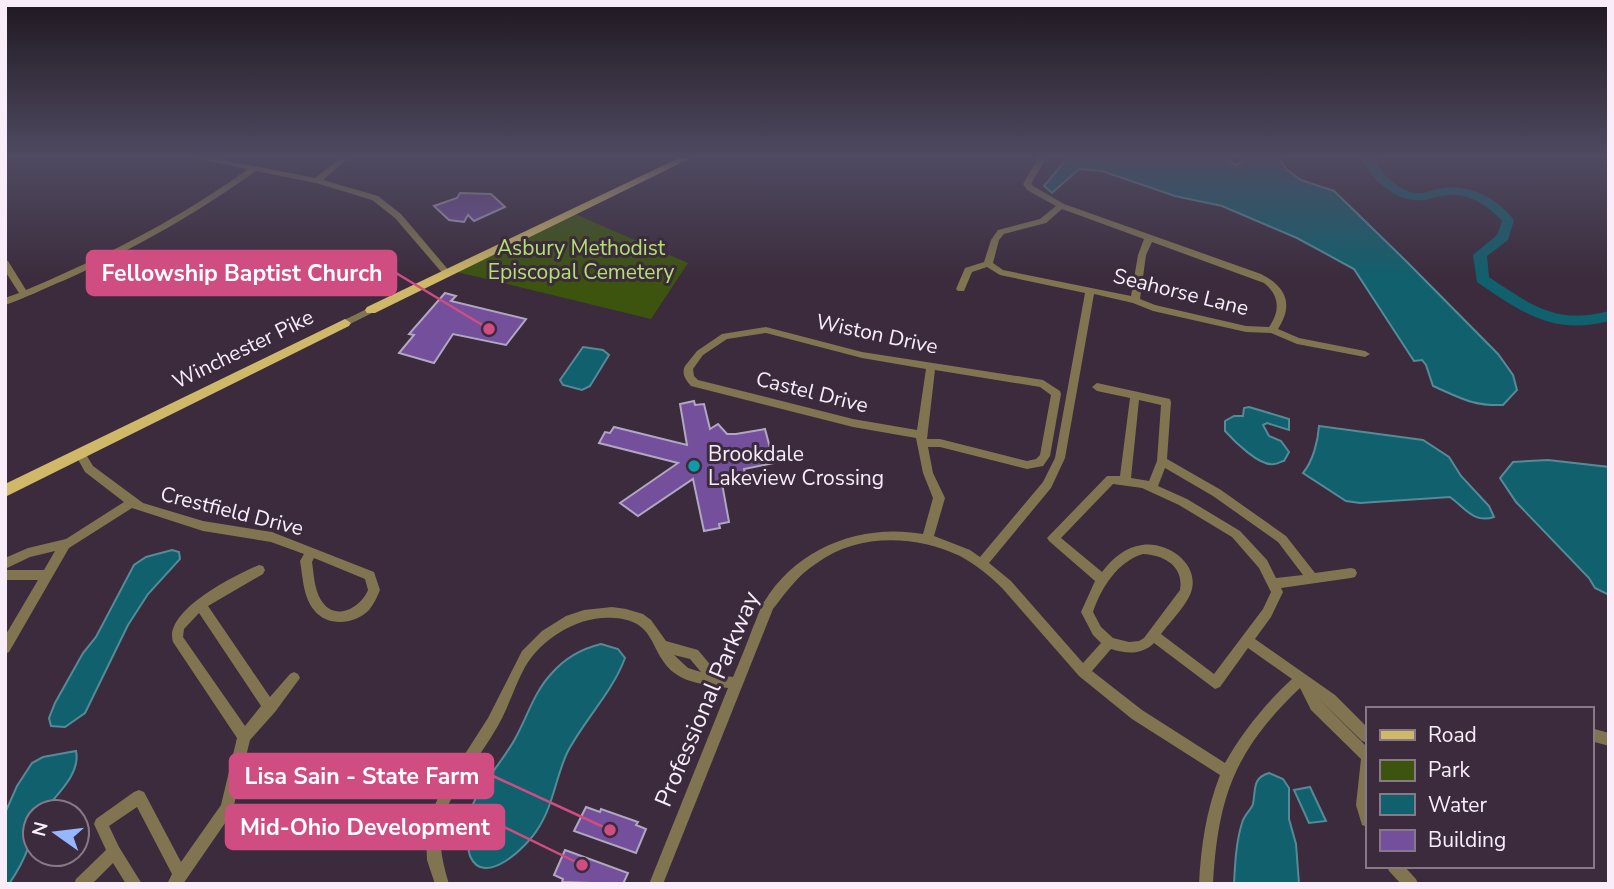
<svg xmlns="http://www.w3.org/2000/svg" width="1614" height="889" font-family="'Nunito Sans',sans-serif">
	<style>
		.green { fill: #3c540e }
		.water { fill: #10606d; stroke: #568a97; stroke-width: 2 }
		.lines { fill: none; stroke-linecap: round; stroke-linejoin: round }
		.river { fill: #10606d; fill-rule: evenodd }
		.building { fill: #734f9c; stroke: #b1a7c0; stroke-width: 2 }
		.minor { fill: #807550; fill-rule: evenodd }
		.major { fill: #cfb868; fill-rule: evenodd }
		.culture-dot { fill: #0f9aa8; stroke: #3b2b3c; stroke-width: 2.5 }
		.labels { text-anchor: middle; stroke-width: 6; stroke-linejoin: round; paint-order: stroke }
		.park-label { font-size: 21px; fill: #b2e16d; stroke: #3b2b3c }
		.street-label { font-size: 21px; fill: #f8edf9; stroke: #3b2b3c }
		.poi-label { font-size: 21px; fill: #f8edf9; stroke: #3b2b3c; text-anchor: start }
		.near-street-label { font-size: 24px; fill: #f8edf9; stroke: #3b2b3c }
		.leader { fill: none; stroke: #d04d82; stroke-width: 2.5 }
		.callout-dot { fill: #d04d82; stroke: #3b2b3c; stroke-width: 2.5 }
		.callout { fill: #d04d82; stroke: #d04d82; stroke-width: 2.5 }
		.callout-label { font-size: 23px; text-anchor: middle; font-weight: bold; fill: #fff }
	</style>
	<rect width="100%" height="100%" fill="#3b2b3c"/>
	<polygon class="green" points="575,214 688,263 651,319 457,272"/>
	<g class="water">
		<path d="M1069,156H1218L1236,165L1241,163L1245,156H1279L1286,169L1301,180L1334,191L1405,260L1498,354L1513,375L1517,390L1503,405C1472,406 1461,398 1433,386L1426,365L1422,360L1414,361L1354,269L1297,238L1222,206L1175,196L1102,171L1079,169L1052,193L1044,186Z"/>
		<polygon points="583,347 603,350 609,355 590,386 582,390 563,385 560,380"/>
		<path d="M1249,407L1289,419V430L1267,423L1263,425L1269,436L1281,441L1289,452L1284,461C1281,461 1278,464 1274,464C1260,467 1234,441 1225,431V421L1234,416H1243L1244,408Z"/>
		<path d="M1319,426L1423,440L1449,457L1461,476L1489,506L1494,517C1474,524 1464,507 1450,497L1360,503L1346,501L1303,473C1313,461 1318,441 1319,426Z"/>
		<polygon points="1548,460 1609,467 1609,595 1595,588 1589,578 1516,502 1500,478 1513,462"/>
		<polygon points="172,550 179,552 180,559 148,594 128,625 85,713 65,727 51,726 49,718 55,703 83,653 96,637 134,565 146,557"/>
		<path d="M601,644L618,649L625,658C612,693 584,720 567,753C556,777 553,805 539,827C528,846 484,889 470,856C468,847 465,839 466,830C469,793 500,768 516,737C528,715 534,692 552,673C565,658 581,649 601,644Z"/>
		<path d="M76,751C81,774 56,795 43,812H35C35,839 24,862 9,884H5V813L17,786L32,763L43,757Z"/>
		<path d="M1269,773L1283,779L1289,788V819L1296,844L1299,884H1234C1235,864 1236,842 1242,823C1244,815 1251,810 1253,804C1256,789 1252,778 1269,773Z"/>
		<polygon points="1310,787 1326,821 1309,823 1294,790"/>
	</g>
	<g class="lines">
		<path class="river" d="M1368,156H1383L1375,161C1383,175 1400,192 1417,193C1426,194 1434,189 1443,188C1470,184 1498,199 1514,220L1508,240L1487,256L1489,277C1531,305 1556,325 1609,311V321C1553,336 1521,312 1477,282L1473,255L1497,235L1502,221C1490,207 1473,196 1455,195C1443,194 1434,199 1423,200C1397,203 1373,181 1362,160Z"/>
	</g>
	<g class="building">
		<polygon points="460,193 491,194 505,207 474,221 468,215 464,222 449,220 434,206 457,198"/>
		<polygon points="445,293 456,296 451,301 526,319 506,345 453,334 434,363 399,353 414,335 409,334"/>
		<polygon points="694,401 695,405 704,404 710,429 718,424 727,434 736,434 765,429 774,463 744,469 745,473 735,485 721,478 729,522 719,524 720,528 704,531 693,479 638,516 620,503 678,463 599,443 605,432 610,433 614,427 687,445 680,404"/>
		<polygon points="586,807 600,812 601,809 638,822 636,825 646,829 636,853 574,831"/>
		<polygon points="565,850 628,873 623,884 562,882 563,879 554,875"/>
	</g>
	<g class="lines">
		<g class="minor">
			<path d="M189,156H202L315,178L343,156H351L323,180L378,196L401,214L451,273L447,276L444,275L395,218L372,200L316,183L256,171C196,214 132,250 65,280C45,288 26,298 5,305V298L19,293L5,271V260L8,261L26,290C104,257 179,219 248,169L193,158Z"/>
			<path d="M1039,156H1047L1031,184L1033,186L1064,204L1261,274C1286,287 1294,304 1278,329L1299,338L1365,351L1370,354L1365,357L1297,344L1271,333L1246,332L1153,311L1133,303L1094,294L1065,458L1051,488L989,563L1011,581L1083,663L1101,643L1093,635L1081,612L1095,581L1049,541L1047,538L1107,476H1120L1130,398L1097,391L1092,387L1097,383L1170,399L1171,402L1167,459L1221,490L1286,536L1315,573L1351,568L1355,569L1357,573L1355,577L1351,578L1281,588L1283,592L1271,617L1255,639L1335,695L1367,727V743L1362,741L1319,699L1367,747V827L1362,825L1356,805L1361,759L1311,710L1300,688C1235,750 1218,796 1213,884H1199C1201,846 1206,811 1220,775L1132,719L1079,676L1002,588C990,576 975,564 960,556C915,535 858,533 817,563C798,575 786,592 773,609L663,884H649L728,688C710,685 688,684 673,672C648,650 657,621 614,618C579,615 542,638 525,667C513,689 507,713 493,734C477,761 454,786 444,816C437,840 442,861 449,884H435L427,860L426,838L430,817L440,793L488,718L522,651L542,631L566,616L584,610L612,607L626,609L643,614L651,620L666,641L698,650L719,675L733,677C740,660 747,644 753,627C757,619 759,610 764,602C797,547 862,523 923,534L933,498L923,473L916,438L853,427L691,386C686,380 681,374 685,366L697,351L722,334L766,327L862,352L1043,380L1060,391L1061,394L1050,456L1043,466L1027,469L940,447H928L933,473L945,498L934,536L970,550L980,557L1043,482L1055,458L1085,293L1000,275L987,267L972,272L964,291H958L956,289L965,268L984,262L991,240L998,230L1040,219L1056,206L1027,190L1023,184ZM1062,209L1144,239L1138,255L1131,296L1003,270L993,263L999,240L1004,234L1046,223ZM1152,242L1264,283C1279,295 1281,310 1269,327L1246,326L1155,305L1140,299L1146,255ZM766,333L862,358L926,369L917,430L853,419L698,380L694,376L693,369L703,355L727,339ZM935,370L1040,387L1051,395L1040,455L1036,459L1027,461L940,439H927ZM1139,400L1161,405L1157,461L1149,481L1131,478ZM1165,468L1213,496L1278,542L1303,575L1276,578L1267,560L1240,531L1187,499L1158,486ZM1113,484L1142,488L1179,505L1232,537L1259,568L1271,592L1263,609L1214,674L1161,634C1170,622 1189,603 1192,589C1198,562 1166,541 1142,545C1125,547 1112,559 1102,572L1061,538ZM1143,554C1164,555 1184,566 1180,590L1144,638L1139,641L1129,642L1113,638L1101,627L1093,612C1101,588 1118,561 1143,554ZM1154,643L1215,689L1220,687L1248,648L1292,679C1265,704 1243,731 1225,763L1142,710L1092,671L1111,649C1127,654 1142,655 1154,643ZM674,655L690,659L701,672L688,668Z"/>
			<polygon points="371,307 376,310 374,312 348,325 345,326 340,323 342,321"/>
			<path d="M80,450L84,451L93,466L143,503L203,521L272,532L374,572L380,590C377,597 374,604 369,610C354,625 327,627 314,610C303,597 303,577 300,561L304,554L271,542L203,531L132,508L69,548L9,652L5,654V636L38,580H5V570H44L55,551L30,557L5,569V558L28,548L66,539L124,502L85,472L75,454L76,451ZM314,558L365,579L368,590C360,609 334,622 321,600C314,589 314,574 312,562Z"/>
			<path d="M259,565L263,566L265,570L263,574L208,606L270,697L290,674L294,672L298,674L300,678L275,712L250,740L232,813L183,884H167L172,874L137,807L109,826L119,847L142,884H126L113,863L92,884H74L76,879L106,850L94,824L96,819L134,792L139,790L144,792L181,862L221,805L237,738L173,642C163,611 235,575 259,565ZM199,613L261,706L245,726L183,637L184,629Z"/>
			<polygon points="1591,728 1609,733 1609,746 1591,741"/>
			<polygon points="1387,866 1404,866 1416,879 1418,884 1401,884 1389,871"/>
		</g>
		<g class="major">
			<polygon points="683,156 695,156 375,313 367,313 365,310 367,307"/>
			<polygon points="345,319 351,323 349,326 5,497 5,484"/>
		</g>
	</g>
	<linearGradient id="sky" x2="0" y2="1"><stop stop-color="#201821"/><stop offset="0.56" stop-color="#4f4a61"/><stop offset="1" stop-color="#4f4a61" stop-opacity="0"/></linearGradient>
	<rect width="1614" height="280" fill="url(#sky)"/>
	<circle class="culture-dot" cx="694" cy="466" r="7"/>
	<g class="labels">
		<g class="park-label">
			<text x="581" y="255">Asbury Methodist<tspan x="581" dy="24">Episcopal Cemetery</tspan></text>
		</g>
		<g class="street-label">
			<text transform="translate(1181 292) rotate(14)" y="7">Seahorse Lane</text>
			<text transform="translate(877 334) rotate(12)" y="7">Wiston Drive</text>
			<text transform="translate(243 349) rotate(-26)" y="7">Winchester Pike</text>
			<text transform="translate(812 392) rotate(14)" y="7">Castel Drive</text>
			<text transform="translate(232 511) rotate(14)" y="7">Crestfield Drive</text>
		</g>
		<g class="poi-label">
			<text x="708" y="461">Brookdale<tspan x="708" dy="24">Lakeview Crossing</tspan></text>
		</g>
		<g class="near-street-label">
			<text transform="translate(707 699) rotate(-67)" y="8">Professional Parkway</text>
		</g>
	</g>
	<path class="leader" d="M489 329L396 273M610 830L493 776M582 865L504 827"/>
	<g class="callout-dot">
		<circle cx="489" cy="329" r="7"/>
		<circle cx="610" cy="830" r="7"/>
		<circle cx="582" cy="865" r="7"/>
	</g>
	<g class="callout">
		<rect x="87" y="251" width="309" height="44" rx="7"/>
		<rect x="230" y="754" width="263" height="44" rx="7"/>
		<rect x="226" y="805" width="278" height="44" rx="7"/>
	</g>
	<g class="callout-label">
		<text x="242" y="281">Fellowship Baptist Church</text>
		<text x="362" y="784">Lisa Sain - State Farm</text>
		<text x="365" y="835">Mid-Ohio Development</text>
	</g>
	<rect width="1614" height="889" fill="none" stroke="#f8edf9" stroke-width="14"/>
	<rect x="1366" y="707" width="228" height="161" fill="#3b2b3c" stroke="#877988" stroke-width="2"/>
	<rect x="1380" y="730" width="35" height="10" fill="#cfb868" stroke="#877988" stroke-width="2"/>
	<text x="1428" y="742" font-size="21" fill="#f8edf9">Road</text>
	<rect x="1380" y="760" width="35" height="21" fill="#3c540e" stroke="#877988" stroke-width="2"/>
	<text x="1428" y="777" font-size="21" fill="#f8edf9">Park</text>
	<rect x="1380" y="794" width="35" height="21" fill="#10606d" stroke="#877988" stroke-width="2"/>
	<text x="1428" y="812" font-size="21" fill="#f8edf9">Water</text>
	<rect x="1380" y="830" width="35" height="21" fill="#734f9c" stroke="#877988" stroke-width="2"/>
	<text x="1428" y="847" font-size="21" fill="#f8edf9">Building</text>
	<g transform="translate(56 833) rotate(284)"><circle r="33" fill="#3b2b3c" stroke="#877988" stroke-width="2"/>
	<path d="M0-5L12 26L0 18L-12 26Z" fill="#94b7fd"/>
	<text y="-10" font-size="19" font-weight="bold" text-anchor="middle" fill="#f8edf9">N</text>
	</g>
</svg>
